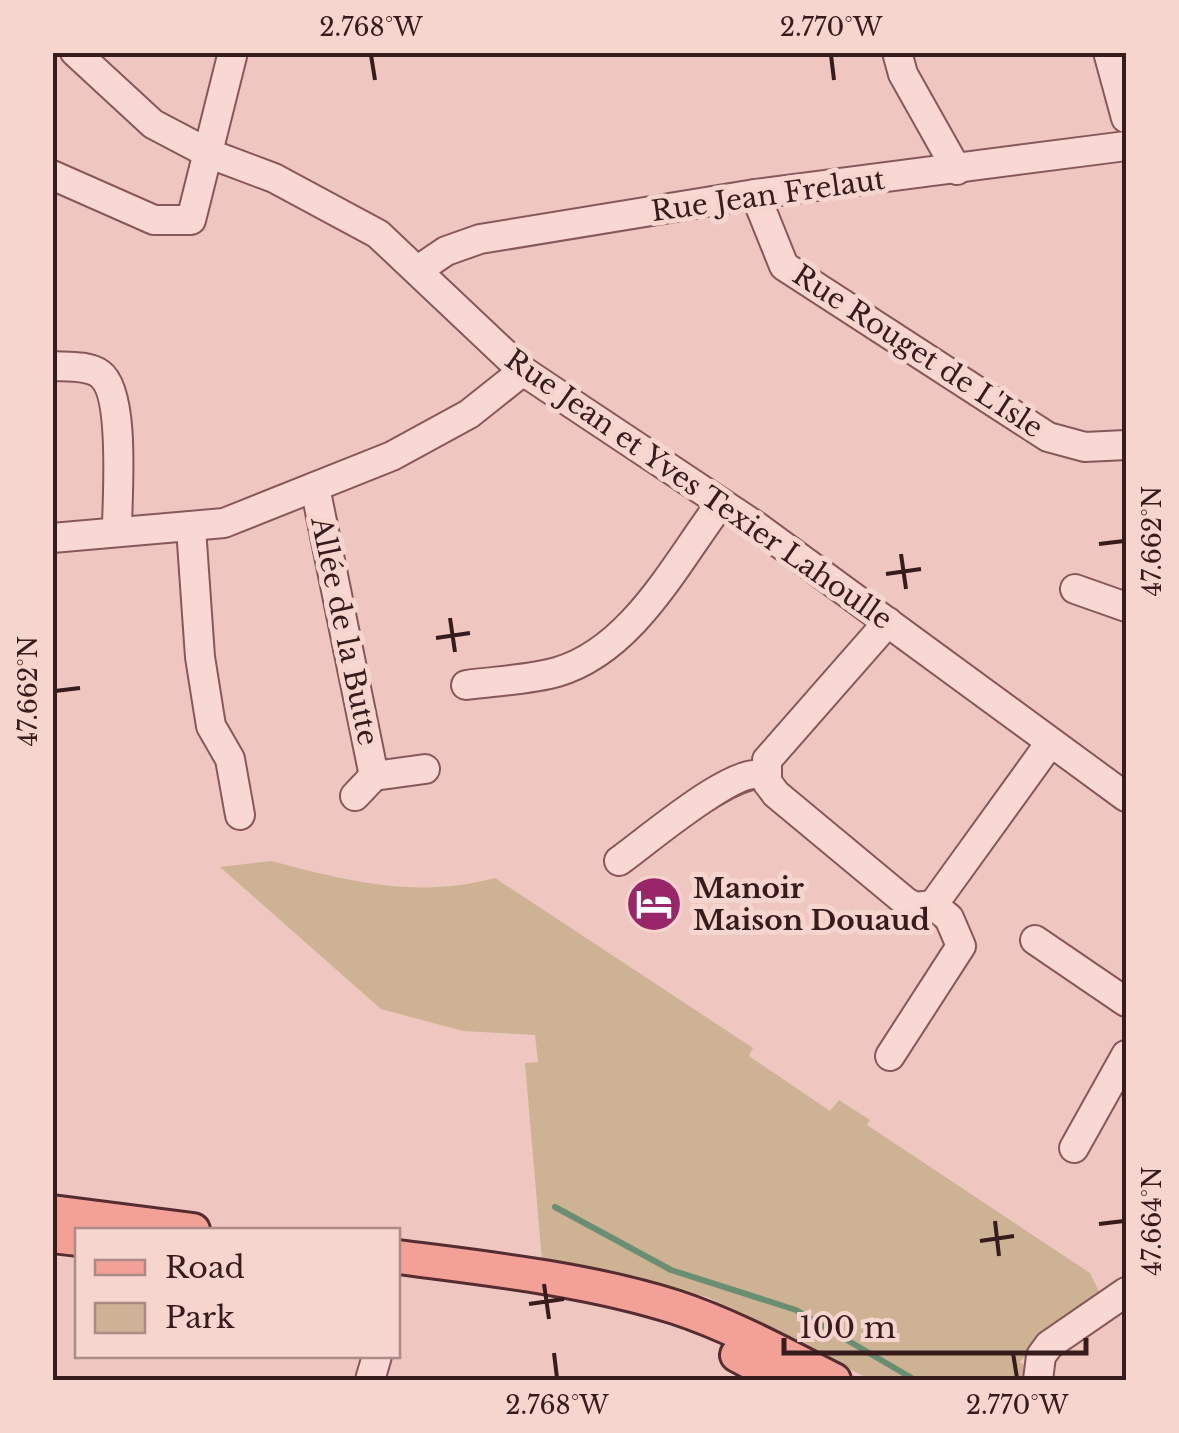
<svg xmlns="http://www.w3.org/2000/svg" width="1179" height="1433" font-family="'Libre Baskerville',serif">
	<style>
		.green { fill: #cdb394 }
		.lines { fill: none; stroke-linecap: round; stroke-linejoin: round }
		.stream { stroke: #6a8e71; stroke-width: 6 }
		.minor-casing { stroke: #885759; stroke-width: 32 }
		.major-casing { stroke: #552c30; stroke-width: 38 }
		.minor { stroke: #f9d8d3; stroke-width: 28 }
		.major { stroke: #f3a196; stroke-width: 32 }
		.ticks { fill: none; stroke: #371c1e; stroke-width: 4 }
		.labels { text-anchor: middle; stroke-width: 10; stroke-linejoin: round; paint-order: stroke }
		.street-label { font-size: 28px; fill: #371c1e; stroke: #f6d5cf }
		.poi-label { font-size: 28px; font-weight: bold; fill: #371c1e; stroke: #f6d5cf; text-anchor: start }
		.neatline { fill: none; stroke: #371c1e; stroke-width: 4 }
		.ticks-label { font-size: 25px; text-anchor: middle; fill: #371c1e }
	</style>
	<rect width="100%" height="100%" fill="#efc6c0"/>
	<path class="green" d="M271,861C347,881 417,899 495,878L753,1048L749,1056L830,1111L839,1100L870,1120L867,1125L1090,1273L1101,1296L1019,1362L1049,1380H871L707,1297L542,1261L525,1063L538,1062L535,1035L463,1031L381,1009L220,867Z"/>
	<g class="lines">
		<polyline class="stream" points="555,1207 671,1270 796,1310 915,1380"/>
		<g class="minor-casing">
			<g id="minor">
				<polyline points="75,52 153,124 210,154 274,178 378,234 523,371 756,526 1126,797"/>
				<polyline points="897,52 903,74 957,170"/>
				<polyline points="1108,52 1126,118"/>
				<polyline points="52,175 154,220 191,220 233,52"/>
				<polyline points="755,194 784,266 1048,437 1085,447 1126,445"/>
				<polyline points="418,270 446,251 480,239 755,194 1126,146"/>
				<path d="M52,366C66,367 88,365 100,374C126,393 117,497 117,530"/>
				<polyline points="315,487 374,776"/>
				<polyline points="191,528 200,657 211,726 230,759 240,815"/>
				<polyline points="52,538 224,523 392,456 469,414 523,371"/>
				<polyline points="1075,589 1126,607"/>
				<polyline points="888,622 767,760 767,782 776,794 906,902 915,907 933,905 1050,743"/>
				<path d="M466,685C495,681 529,680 557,672C633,650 677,561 721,503"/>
				<polyline points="355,796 374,776 425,769"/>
				<path d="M619,861C645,843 740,760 766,777"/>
				<polyline points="1035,940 1126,1002"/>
				<polyline points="890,1056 961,946 949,918 933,905"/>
				<polyline points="1074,1148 1126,1055"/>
				<polyline points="370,1380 377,1356"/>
				<polyline points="1038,1380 1041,1356 1049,1345 1126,1292"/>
			</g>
		</g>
		<g class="major-casing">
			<g id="major">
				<polyline points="52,1212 193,1230"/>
				<polyline points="52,1236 78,1239"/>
				<path d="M398,1257C490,1269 586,1279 675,1307C730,1325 783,1354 834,1380"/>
				<polyline points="737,1355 784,1380"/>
			</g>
		</g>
		<use href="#minor" class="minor"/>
		<use href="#major" class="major"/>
	</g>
	<path class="ticks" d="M371,55L375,80M831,55L834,80M1099,544L1124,541M901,554L906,589M886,574L921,569M450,618L455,652M436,638L470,633M55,691L80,688M995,1221L999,1256M1099,1224L1124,1221M980,1241L1014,1236M544,1284L549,1319M529,1304L564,1299M554,1353L557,1378M1013,1353L1017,1378"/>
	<defs>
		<g id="hotel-disc" transform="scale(2.875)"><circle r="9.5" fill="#982668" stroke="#f6d5cf"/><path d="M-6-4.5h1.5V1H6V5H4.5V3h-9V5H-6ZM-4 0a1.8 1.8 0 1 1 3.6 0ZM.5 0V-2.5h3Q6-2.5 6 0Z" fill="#fff"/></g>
	</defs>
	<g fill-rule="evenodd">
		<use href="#hotel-disc" x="654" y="904"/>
	</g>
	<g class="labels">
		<g class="street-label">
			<text transform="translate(768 195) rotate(-8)" y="10">Rue Jean Frelaut</text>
			<text transform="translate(918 351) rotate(33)" y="10">Rue Rouget de L'Isle</text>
			<text transform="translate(699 489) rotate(35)" y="10">Rue Jean et Yves Texier Lahoulle</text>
			<text transform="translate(345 631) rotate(78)" y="10">Allée de la Butte</text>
		</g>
		<g class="poi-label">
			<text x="693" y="898">Manoir<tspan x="693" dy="32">Maison Douaud</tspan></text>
		</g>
	</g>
	<rect width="1179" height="1433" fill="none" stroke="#f6d5cf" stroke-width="110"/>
	<rect x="75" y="1228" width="325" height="130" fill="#f6d5cf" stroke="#aa8b88" stroke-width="2.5"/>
	<rect x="95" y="1260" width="50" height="15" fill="#f3a196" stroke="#aa8b88" stroke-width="2.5"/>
	<text x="165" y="1278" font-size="30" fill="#371c1e">Road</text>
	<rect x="95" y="1303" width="50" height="30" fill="#cdb394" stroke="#aa8b88" stroke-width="2.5"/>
	<text x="165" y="1328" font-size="30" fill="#371c1e">Park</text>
	<path d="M784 1338v15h302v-15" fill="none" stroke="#371c1e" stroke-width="5"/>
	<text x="799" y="1338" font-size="30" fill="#371c1e" stroke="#f6d5cf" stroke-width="8" paint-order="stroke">100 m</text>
	<rect x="55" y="55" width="1069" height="1323" class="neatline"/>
	<g class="ticks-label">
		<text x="371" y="36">2.768°W</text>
		<text x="831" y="36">2.770°W</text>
		<text transform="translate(1152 541) rotate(-90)" y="9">47.662°N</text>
		<text transform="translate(28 691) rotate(-90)" y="9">47.662°N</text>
		<text transform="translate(1152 1221) rotate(-90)" y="9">47.664°N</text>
		<text x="557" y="1414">2.768°W</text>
		<text x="1017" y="1414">2.770°W</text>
	</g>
</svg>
